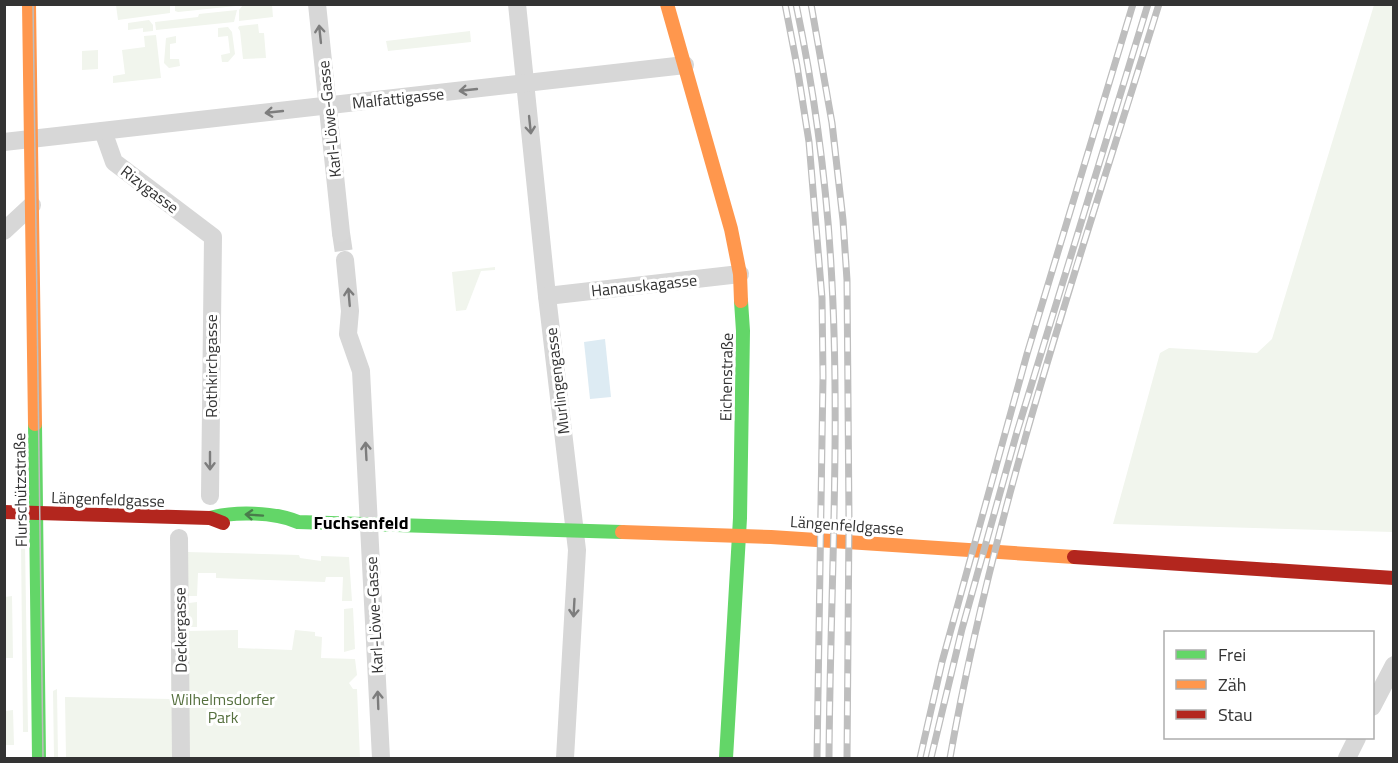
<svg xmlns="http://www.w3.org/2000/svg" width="1398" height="763" font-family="'Titillium Web',sans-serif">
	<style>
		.green { fill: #f1f5ed }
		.water { fill: #ddebf3 }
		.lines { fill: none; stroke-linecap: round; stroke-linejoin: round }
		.street-tunnel { stroke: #d6d6d6; stroke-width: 18; stroke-dasharray: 18 9; stroke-linecap: butt }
		.street { stroke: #d7d7d7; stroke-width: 18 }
		.fast { stroke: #63d668; stroke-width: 14 }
		.slow { stroke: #ff974d; stroke-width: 14 }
		.jam { stroke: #b3261e; stroke-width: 14 }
		.tram { stroke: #bebebe; stroke-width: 1.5 }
		.rail-casing { stroke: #bebebe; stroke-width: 7 }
		.rail { stroke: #fff; stroke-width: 4.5; stroke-dasharray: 14; stroke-linecap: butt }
		.oneway { stroke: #7d7d7d }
		.oneway2 { stroke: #497c4b }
		.labels { text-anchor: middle; stroke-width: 6; stroke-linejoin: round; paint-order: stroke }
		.street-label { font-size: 16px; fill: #333; stroke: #fff }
		.park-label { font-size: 16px; fill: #56703f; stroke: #fff }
		.neighbourhood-label { font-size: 18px; font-weight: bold; fill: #000; stroke: #fff }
	</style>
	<rect width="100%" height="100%" fill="#fff"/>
	<g class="green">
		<polygon points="161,4 162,6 170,6 170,13 118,20 116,5"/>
		<polygon points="181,5 236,4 236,6 178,12 175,11 175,6"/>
		<polygon points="243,5 272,5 273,17 239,21 239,10"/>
		<polygon points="1374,5 1394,5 1393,532 1113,524 1160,353 1169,348 1257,353 1272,339"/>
		<polygon points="237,10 234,22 156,30 155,22 198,17 199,14"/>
		<polygon points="149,20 153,25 153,31 143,32 143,28 128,30 128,23"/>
		<polygon points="258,24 259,33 264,33 266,58 243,59 240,31 238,28 239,26"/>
		<polygon points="228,27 232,32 235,54 228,62 222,62 221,55 230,53 228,36 218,37 218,28"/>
		<polygon points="470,31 471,42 388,51 386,41"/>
		<polygon points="156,35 161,78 113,83 113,76 125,74 122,50 145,47 144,36"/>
		<polygon points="176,36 176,43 170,44 170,59 179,59 180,66 169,68 164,63 166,38"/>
		<polygon points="98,50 98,69 82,70 82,51"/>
		<polygon points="495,267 495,270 481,271 466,310 456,311 452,272"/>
		<polygon points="21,543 25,544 28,732 23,732"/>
		<polygon points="187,552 299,555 300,558 321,561 321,556 349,557 352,601 342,601 343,577 326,577 325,582 216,578 216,573 198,573 197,596 188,596"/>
		<polygon points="12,596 13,658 5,658 5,597"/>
		<polygon points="197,602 197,627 189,627 189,603"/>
		<polygon points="353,608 355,649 344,652 344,609"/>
		<polygon points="238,630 238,648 292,650 295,630 315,632 315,636 322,637 321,658 355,659 357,675 349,683 353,689 357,689 360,758 66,758 65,697 171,699 171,655 188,631"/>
		<polygon points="57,689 58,758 54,758 53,691"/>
		<polygon points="13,710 14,745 5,745 5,711"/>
	</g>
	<polygon class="water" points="605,339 611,397 590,399 584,342"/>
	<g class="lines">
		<polyline class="street-tunnel" points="341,233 345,260"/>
		<g class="street">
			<polyline points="317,4 341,233"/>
			<polyline points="517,4 547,296 577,550 565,758"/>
			<polyline points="103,131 114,162 213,237 210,496"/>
			<polyline points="4,142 685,65"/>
			<polyline points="4,231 32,205"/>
			<polyline points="345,260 350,311 348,334 361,371 381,758"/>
			<polyline points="547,296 740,274"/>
			<polyline points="179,538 181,758"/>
			<polyline points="1372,707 1394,665"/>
			<polyline points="1347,758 1357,738"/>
		</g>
		<g class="fast">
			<polyline points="35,424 39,758"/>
			<path d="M210,518C234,511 275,512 298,522L622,532"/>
			<polyline points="726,758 740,518 743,331 741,301"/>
		</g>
		<g class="slow">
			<polyline points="29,4 35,424"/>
			<polyline points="667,4 731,229 740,274 741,301"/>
			<polyline points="622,532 771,537 1074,557"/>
		</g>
		<g class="jam">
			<polyline points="4,512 210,518 223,523"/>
			<polyline points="1074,557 1394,578"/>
		</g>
		<polyline class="tram" points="33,4 43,758"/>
		<g class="rail-casing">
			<g id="rail">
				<polyline points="785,4 797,66 809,142 822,298 823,377 817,758"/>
				<path d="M796,4C814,90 826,177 831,265C841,428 830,595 829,758"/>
				<polyline points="811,4 832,123 843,220 847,280 849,521 847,758"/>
				<polyline points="920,758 942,662 1027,354 1133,4"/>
				<polyline points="931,758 962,629 1017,432 1148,4"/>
				<path d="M950,758C995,502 1082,253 1159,4"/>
			</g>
		</g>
		<use href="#rail" class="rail"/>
	</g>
	<defs><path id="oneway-shaft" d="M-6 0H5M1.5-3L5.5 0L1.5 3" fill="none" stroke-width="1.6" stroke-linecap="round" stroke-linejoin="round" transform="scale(1.5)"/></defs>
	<g class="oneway">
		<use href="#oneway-shaft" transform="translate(320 34) rotate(-96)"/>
		<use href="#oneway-shaft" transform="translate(468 90) rotate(174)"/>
		<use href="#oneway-shaft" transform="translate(274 112) rotate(174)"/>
		<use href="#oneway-shaft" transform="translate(530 125) rotate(84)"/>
		<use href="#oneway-shaft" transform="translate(349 297) rotate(-95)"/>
		<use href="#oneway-shaft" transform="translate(366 451) rotate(-93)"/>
		<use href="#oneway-shaft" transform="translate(210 461) rotate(90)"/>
		<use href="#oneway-shaft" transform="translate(574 608) rotate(93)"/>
		<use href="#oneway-shaft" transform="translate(378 700) rotate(-92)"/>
	</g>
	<use class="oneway2" href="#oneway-shaft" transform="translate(254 515) rotate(-176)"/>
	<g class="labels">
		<g class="street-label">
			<text transform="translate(398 98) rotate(-6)" y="6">Malfattigasse</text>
			<text transform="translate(329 119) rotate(-96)" y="6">Karl-Löwe-Gasse</text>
			<text transform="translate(150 189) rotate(37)" y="6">Rizygasse</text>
			<text transform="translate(644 285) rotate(-6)" y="6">Hanauskagasse</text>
			<text transform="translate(211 366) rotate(-90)" y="6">Rothkirchgasse</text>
			<text transform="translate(726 377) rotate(-89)" y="6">Eichenstraße</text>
			<text transform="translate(557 381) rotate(-97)" y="6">Murlingengasse</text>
			<text transform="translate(20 490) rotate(-91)" y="6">Flurschützstraße</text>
			<text transform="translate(108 499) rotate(2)" y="6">Längenfeldgasse</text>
			<text transform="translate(847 525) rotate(4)" y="6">Längenfeldgasse</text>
			<text transform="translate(374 615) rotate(-93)" y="6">Karl-Löwe-Gasse</text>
			<text transform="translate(180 630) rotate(-91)" y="6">Deckergasse</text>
		</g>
		<g class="park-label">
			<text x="223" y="705">Wilhelmsdorfer<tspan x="223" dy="18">Park</tspan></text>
		</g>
		<g class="neighbourhood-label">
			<text x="361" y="529">Fuchsenfeld</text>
		</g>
	</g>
	<rect width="1398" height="763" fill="none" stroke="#333333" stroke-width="12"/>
	<rect x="1164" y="631" width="210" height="108" fill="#ffffff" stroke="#adadad" stroke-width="1.5"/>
	<rect x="1176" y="650" width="30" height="9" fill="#63d668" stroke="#adadad" stroke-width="1.5"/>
	<text x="1218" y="661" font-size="18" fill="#333333">Frei</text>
	<rect x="1176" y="680" width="30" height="9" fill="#ff974d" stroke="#adadad" stroke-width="1.5"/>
	<text x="1218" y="691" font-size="18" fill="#333333">Zäh</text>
	<rect x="1176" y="710" width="30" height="9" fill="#b3261e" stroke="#adadad" stroke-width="1.5"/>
	<text x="1218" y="721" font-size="18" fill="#333333">Stau</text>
</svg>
